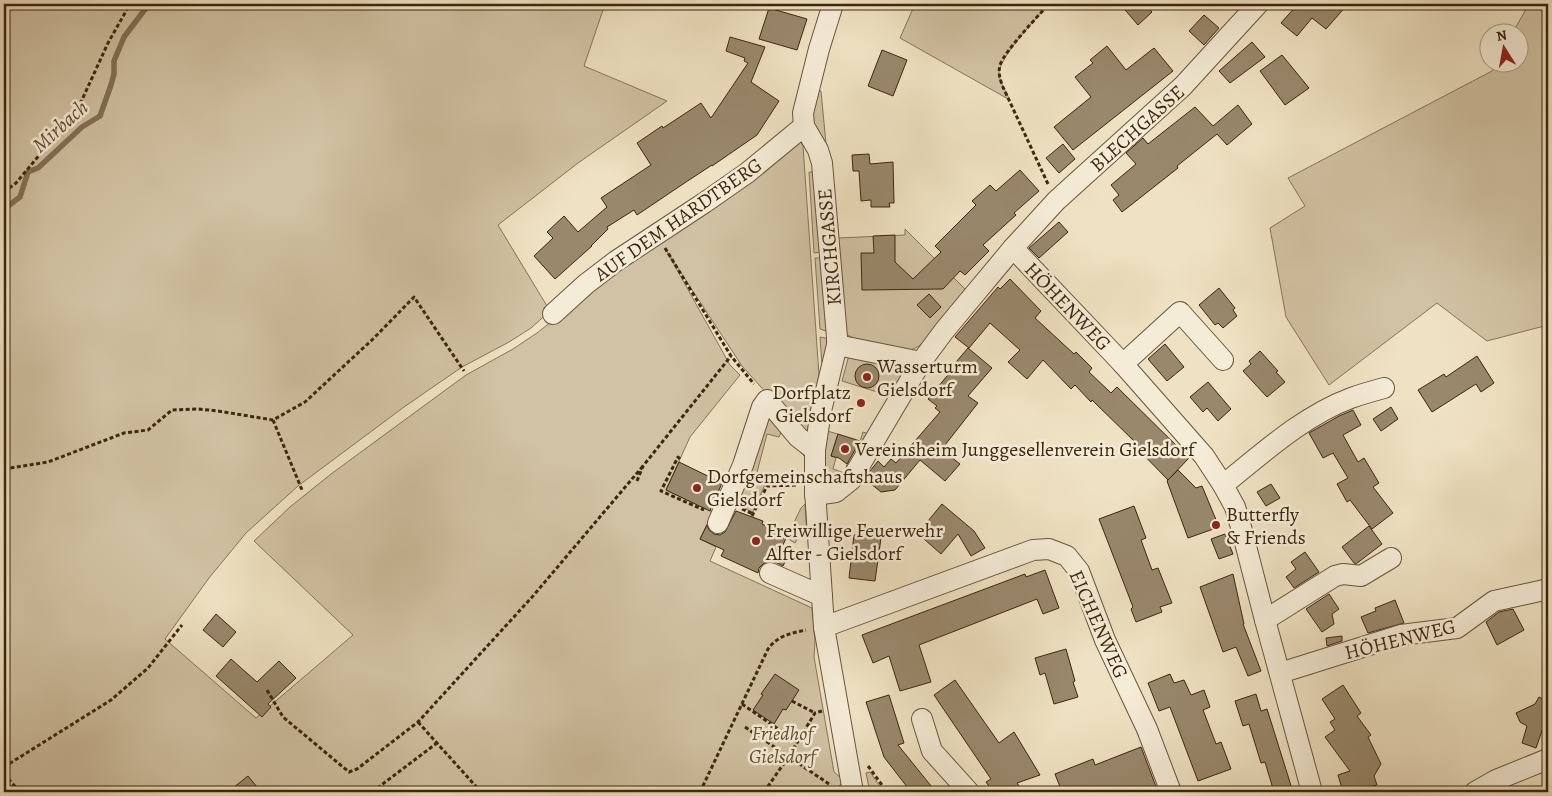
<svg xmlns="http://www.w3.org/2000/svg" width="1552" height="796" font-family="Alegreya,serif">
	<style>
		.green { fill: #d1c2a3; stroke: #867458 }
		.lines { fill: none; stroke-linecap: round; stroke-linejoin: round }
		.stream { stroke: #837055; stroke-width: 5.5 }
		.building { fill: #99886c; stroke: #3c260e }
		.minor-casing { stroke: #69553b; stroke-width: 22 }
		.path { stroke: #3c260e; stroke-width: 3; stroke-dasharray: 4 2.5; stroke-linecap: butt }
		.minor { stroke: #f5ecd7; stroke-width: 20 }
		.poi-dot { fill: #8f2418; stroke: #f5ecd7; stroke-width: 2 }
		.labels { text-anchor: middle; stroke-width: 5; stroke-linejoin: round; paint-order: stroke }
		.street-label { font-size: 20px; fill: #3c260e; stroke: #f5ecd7 }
		.poi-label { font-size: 20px; fill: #3c260e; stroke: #f5ecd7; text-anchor: start }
		.park-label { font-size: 20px; font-style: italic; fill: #614d33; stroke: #f5ecd7 }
		.water-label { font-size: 21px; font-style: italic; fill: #5f4b32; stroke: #f5ecd7 }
	</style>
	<rect width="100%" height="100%" fill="#efe2c2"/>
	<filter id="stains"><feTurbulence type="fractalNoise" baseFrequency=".004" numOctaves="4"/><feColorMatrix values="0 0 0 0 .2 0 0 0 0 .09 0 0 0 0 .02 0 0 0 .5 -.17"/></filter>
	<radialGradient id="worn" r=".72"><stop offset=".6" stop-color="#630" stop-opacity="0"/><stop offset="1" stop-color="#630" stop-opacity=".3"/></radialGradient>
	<g class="green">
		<polygon points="4,4 605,4 584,66 667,101 578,163 498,225 550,311 531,328 509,342 462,367 404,407 298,486 246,533 209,578 165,639 256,718 353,635 254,541 290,507 331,474 466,375 513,349 537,333 621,267 800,141 803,146 819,375 806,437 742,366 666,250 730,365 740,375 690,437 666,490 715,513 709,520 700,539 716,547 710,561 812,608 815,641 814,657 834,772 841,778 842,783 833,792 4,792"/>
		<path d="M915,4H1049C1037,18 998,58 999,74C1000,83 1006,92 1010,100L900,38Z"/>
		<polygon points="1529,4 1548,4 1548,325 1487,341 1437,303 1329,385 1286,317 1270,228 1305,206 1288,178 1492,71 1497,63 1520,62 1520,32 1513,32"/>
		<polygon points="816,91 821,91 826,144 813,124 810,111"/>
		<polygon points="809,172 815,172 822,252 814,253"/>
		<polygon points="905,229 966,290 921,345 911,350 862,343 846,334 838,238 905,235"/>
		<polygon points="815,258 823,258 829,332 820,329"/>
		<polygon points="820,337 830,339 822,366"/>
		<polygon points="849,355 900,367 902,376 890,396 842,381"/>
		<polygon points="767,416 805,449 805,457 782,430 779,437 767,434 755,480 766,482 753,512 733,504"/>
		<path d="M827,431L838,434L831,456L836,458L833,469L844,473L848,462L853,463L863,432L871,435L850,472L835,482C817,477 825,446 827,431Z"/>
		<polygon points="805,504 807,538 799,535 795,543 790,540 788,535 801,508"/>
		<polygon points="870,772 884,792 870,792 866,773"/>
	</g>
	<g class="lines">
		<polyline class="stream" points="4,209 20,197 28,172 38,168 82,127 100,116 111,85 114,74 114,61 124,37 149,4"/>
	</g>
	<g class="building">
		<polygon points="1120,4 1145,4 1152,12 1138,25"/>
		<polygon points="1295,4 1348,4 1326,29 1312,18 1297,36 1281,23 1297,5"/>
		<polygon points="769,8 807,19 797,50 759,39"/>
		<polygon points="1204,15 1219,28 1204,45 1189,31"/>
		<polygon points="730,37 765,47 751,82 779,101 757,135 712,166 712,165 686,182 637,215 634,210 607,227 608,229 591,246 592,246 555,279 534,256 553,238 547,232 564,216 578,232 607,207 601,198 651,165 637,143 662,126 663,128 701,103 711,118 748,63 744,61 745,58 726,51"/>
		<polygon points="1252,42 1265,57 1230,83 1219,71"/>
		<polygon points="1107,46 1126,70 1154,48 1173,71 1073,150 1054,127 1091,97 1075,77 1093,63 1090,60"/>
		<polygon points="882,50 907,60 893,96 868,86"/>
		<polygon points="1282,55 1309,88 1285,105 1260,71"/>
		<polygon points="1238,105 1252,124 1227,145 1217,134 1177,166 1178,168 1122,212 1113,200 1119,195 1111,185 1136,164 1126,153 1143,138 1148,144 1195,107 1213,126"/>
		<polygon points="1063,144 1075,159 1059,173 1046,158"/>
		<polygon points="869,154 870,164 893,162 894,203 889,203 890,207 871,207 871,200 861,201 859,171 853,171 852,155"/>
		<polygon points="1020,170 1039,191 1014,213 1016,215 983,245 989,251 965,275 960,271 943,289 862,290 861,253 874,253 873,236 895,235 895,262 913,279 941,252 935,246 976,205 972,201 990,185 996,191"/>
		<polygon points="1059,222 1068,232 1039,258 1029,248"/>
		<polygon points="1010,279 1041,311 1035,318 1074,354 1076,352 1092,368 1089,372 1111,393 1117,387 1189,458 1168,480 1133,444 1135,442 1092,400 1091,402 1075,385 1071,389 1043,360 1027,379 1008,362 1020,350 990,323 969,348 955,337 998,287 1000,289"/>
		<polygon points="1219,288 1235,308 1233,310 1237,316 1223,328 1218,323 1215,325 1199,305"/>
		<polygon points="929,294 941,307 930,318 917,305"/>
		<polygon points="1165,344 1184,367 1167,381 1148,359"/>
		<polygon points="968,348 992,368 968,396 978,403 945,445 951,457 960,464 945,481 920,460 895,490 881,492 865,479 870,471 878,461 884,467 891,459 896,463 940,412 935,408 937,406 928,399 952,370 950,369"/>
		<polygon points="1260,351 1278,371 1276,372 1285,382 1267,397 1243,371 1251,364 1249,361"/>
		<polygon points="1477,356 1494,383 1481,392 1476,384 1432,412 1418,390 1444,374 1446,377"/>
		<circle cx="867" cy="376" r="12"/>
		<polygon points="1208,382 1231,409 1218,421 1207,408 1203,412 1190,397"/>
		<polygon points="1391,407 1398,419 1381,431 1373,419"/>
		<polygon points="1353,410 1361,425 1343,435 1358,462 1364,458 1379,483 1373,487 1393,513 1372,529 1350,500 1347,502 1337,484 1348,478 1333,453 1323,458 1309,433 1339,416"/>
		<polygon points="838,434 860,441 847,464 839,458 831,456"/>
		<polygon points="679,462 722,483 710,511 666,490"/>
		<polygon points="1178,470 1196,488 1202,486 1219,527 1188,538 1167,481"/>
		<polygon points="1271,484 1280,498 1266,506 1257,492"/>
		<polygon points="942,504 974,531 985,548 971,556 958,534 941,554 924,539 930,532 923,527"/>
		<polygon points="1134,506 1146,538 1141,540 1152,570 1158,568 1172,603 1160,607 1162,612 1136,622 1131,609 1133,607 1099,519"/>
		<polygon points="736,511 763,521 762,524 787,536 782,547 790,551 783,566 775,562 768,561 763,564 759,568 758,573 721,556 724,550 700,539 707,525 709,530 714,534 720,535 725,532"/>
		<polygon points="1369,526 1382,544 1356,564 1354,563 1342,547"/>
		<polygon points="1225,534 1233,554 1219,559 1211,539"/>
		<polygon points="854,535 881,538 875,581 849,578"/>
		<polygon points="1305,552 1319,572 1294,588 1286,577 1296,569 1291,562"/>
		<polygon points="1045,570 1059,608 1043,614 1037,599 919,645 931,682 900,691 889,656 873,663 862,635 1025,574 1026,577"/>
		<polygon points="1233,574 1244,624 1243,624 1261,671 1248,676 1236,647 1223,652 1200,587"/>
		<polygon points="1329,594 1339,609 1332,614 1334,624 1322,632 1306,609"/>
		<polygon points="1395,600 1404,623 1368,633 1361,617 1376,611 1375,608"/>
		<polygon points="1513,609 1524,630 1497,645 1486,622 1499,612"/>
		<polygon points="216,614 236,632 223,647 203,630"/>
		<polygon points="1342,636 1342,641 1327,646 1326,638"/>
		<polygon points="1066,649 1075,681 1073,682 1078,697 1054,704 1045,673 1040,675 1035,658"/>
		<polygon points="231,659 257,682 279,661 296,678 268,704 271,707 262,717 216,676"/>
		<polygon points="775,674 799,690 786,710 783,709 774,724 753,710 763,695 761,694"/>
		<polygon points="1170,674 1174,683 1184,680 1191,695 1204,690 1210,707 1203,710 1216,744 1221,742 1231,769 1198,781 1170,707 1159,711 1148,683"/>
		<polygon points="955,680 999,743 1014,732 1040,775 1017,783 1023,792 993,792 986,782 991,779 934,695"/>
		<polygon points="1343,685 1361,713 1357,716 1371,735 1368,737 1381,764 1374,776 1377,785 1372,786 1373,792 1343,792 1338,775 1350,771 1325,737 1335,730 1330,722 1335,719 1322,699"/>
		<polygon points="1256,694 1261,711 1267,709 1293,792 1274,792 1265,762 1261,763 1249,724 1243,726 1235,701"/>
		<polygon points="889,695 904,743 898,745 936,792 911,792 884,757 866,702"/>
		<polygon points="1539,697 1548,702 1548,725 1543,728 1536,748 1522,743 1527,726 1520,722 1516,713 1535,704"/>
		<polygon points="1141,747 1158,792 1144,792 1142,786 1124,792 1062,792 1055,774 1093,759 1095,765"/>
		<polygon points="248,776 257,787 250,792 228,792"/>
	</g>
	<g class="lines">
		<g class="minor-casing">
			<g id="minor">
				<polyline points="833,4 819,49 803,113 804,126 818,150 822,163 837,337 837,345 821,411 815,450 815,490 824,627 853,792"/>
				<polyline points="1013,248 1123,364 1204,456 1223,485 1235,507 1241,527 1265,620 1312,792"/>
				<polyline points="553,314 586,284 616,261 704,203 747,173 804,126"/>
				<polyline points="837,345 921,362"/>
				<polyline points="1123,364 1180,312 1223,360"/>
				<path d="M1223,485C1263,453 1303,416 1351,398C1362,394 1373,391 1384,388"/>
				<polyline points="815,495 836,492 851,480 921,362 944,331 968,302 1013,248 1056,201 1183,86 1258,4"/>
				<polyline points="718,523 743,465 762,407 767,400 798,437 815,450"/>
				<polyline points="770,573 822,596"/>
				<polyline points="1265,620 1335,576 1343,574 1361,576 1391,558"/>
				<polyline points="824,627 1033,550 1049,549 1067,556 1079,571 1105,640 1147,729 1171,792"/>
				<polyline points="1280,673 1401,635 1457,628 1494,601 1544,590"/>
				<polyline points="922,719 932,751 969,792"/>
				<polyline points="1475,792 1496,780 1548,759"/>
			</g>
		</g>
		<g class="path">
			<path d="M1048,184L1002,85C1000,78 998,73 1000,65C1004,52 1038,16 1049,4"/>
			<polyline points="4,192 16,183 42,152 81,102 108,43 130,4"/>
			<polyline points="665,248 731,356 754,384"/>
			<polyline points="273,420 302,490"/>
			<polyline points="680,459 678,457 661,491 704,510"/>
			<polyline points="4,469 48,462 124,433 148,430 172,410 198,409 218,411 273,420 305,402 373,339 414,297 464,371"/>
			<polyline points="637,481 643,466 731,356"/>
			<polyline points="742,509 753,514"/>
			<polyline points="752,516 767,486 797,485"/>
			<polyline points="267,690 283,717 349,772 357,769 418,722 533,596 643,466"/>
			<polyline points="792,701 815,713"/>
			<polyline points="742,704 797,742"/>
			<polyline points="418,722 481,792"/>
			<polyline points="745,727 829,784"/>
			<polyline points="868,766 887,792"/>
			<polyline points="4,767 111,700 148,668 182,625"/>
			<polyline points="4,774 20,792"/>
			<polyline points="372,792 437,743"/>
			<path d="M700,792L768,649C777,636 791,633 806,630"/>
			<polyline points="764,792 789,756 815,713 822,711"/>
		</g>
		<use href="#minor" class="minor"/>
	</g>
	<g class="poi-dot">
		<circle cx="867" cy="377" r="5"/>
		<circle cx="861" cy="403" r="5"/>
		<circle cx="845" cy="449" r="5"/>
		<circle cx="697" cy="488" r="5"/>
		<circle cx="1216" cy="525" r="5"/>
		<circle cx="756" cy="541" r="5"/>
	</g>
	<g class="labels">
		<g class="street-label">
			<text transform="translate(1137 128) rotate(-42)" y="7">BLECHGASSE</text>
			<text transform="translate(678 219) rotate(-35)" y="7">AUF DEM HARDTBERG</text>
			<text transform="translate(829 247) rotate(-95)" y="7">KIRCHGASSE</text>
			<text transform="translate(1068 306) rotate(46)" y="7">HÖHENWEG</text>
			<text transform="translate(1099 624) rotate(66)" y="7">EICHENWEG</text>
			<text transform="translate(1400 639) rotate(-14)" y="7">HÖHENWEG</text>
		</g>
		<g class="poi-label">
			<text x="877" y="373">Wasserturm<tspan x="877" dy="23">Gielsdorf</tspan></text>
			<text x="851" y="399" text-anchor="end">Dorfplatz<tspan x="851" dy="23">Gielsdorf</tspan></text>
			<text x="855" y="456">Vereinsheim Junggesellenverein Gielsdorf</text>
			<text x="707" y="483">Dorfgemeinschaftshaus<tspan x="707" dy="23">Gielsdorf</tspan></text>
			<text x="1226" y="521">Butterfly<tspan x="1226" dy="23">&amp; Friends</tspan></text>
			<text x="766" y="537">Freiwillige Feuerwehr<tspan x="766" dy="23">Alfter - Gielsdorf</tspan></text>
		</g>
		<g class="park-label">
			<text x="782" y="740">Friedhof<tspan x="782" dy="23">Gielsdorf</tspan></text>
		</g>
		<g class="water-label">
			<text transform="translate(60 126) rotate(-42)" y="7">Mirbach</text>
		</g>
	</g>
	<rect width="1552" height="796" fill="none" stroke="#efe2c2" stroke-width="20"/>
	<rect x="5" y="5" width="1542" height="786" fill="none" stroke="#3c260e" stroke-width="2.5"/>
	<rect x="10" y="10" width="1532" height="776" fill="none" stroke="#3c260e"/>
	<g transform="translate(1504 48) rotate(349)"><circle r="24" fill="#f5ecd7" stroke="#ab9d87"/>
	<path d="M0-4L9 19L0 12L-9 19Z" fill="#8f2418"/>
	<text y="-8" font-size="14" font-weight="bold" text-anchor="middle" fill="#3c260e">N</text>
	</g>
	<rect width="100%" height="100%" filter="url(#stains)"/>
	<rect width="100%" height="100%" fill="url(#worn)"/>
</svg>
